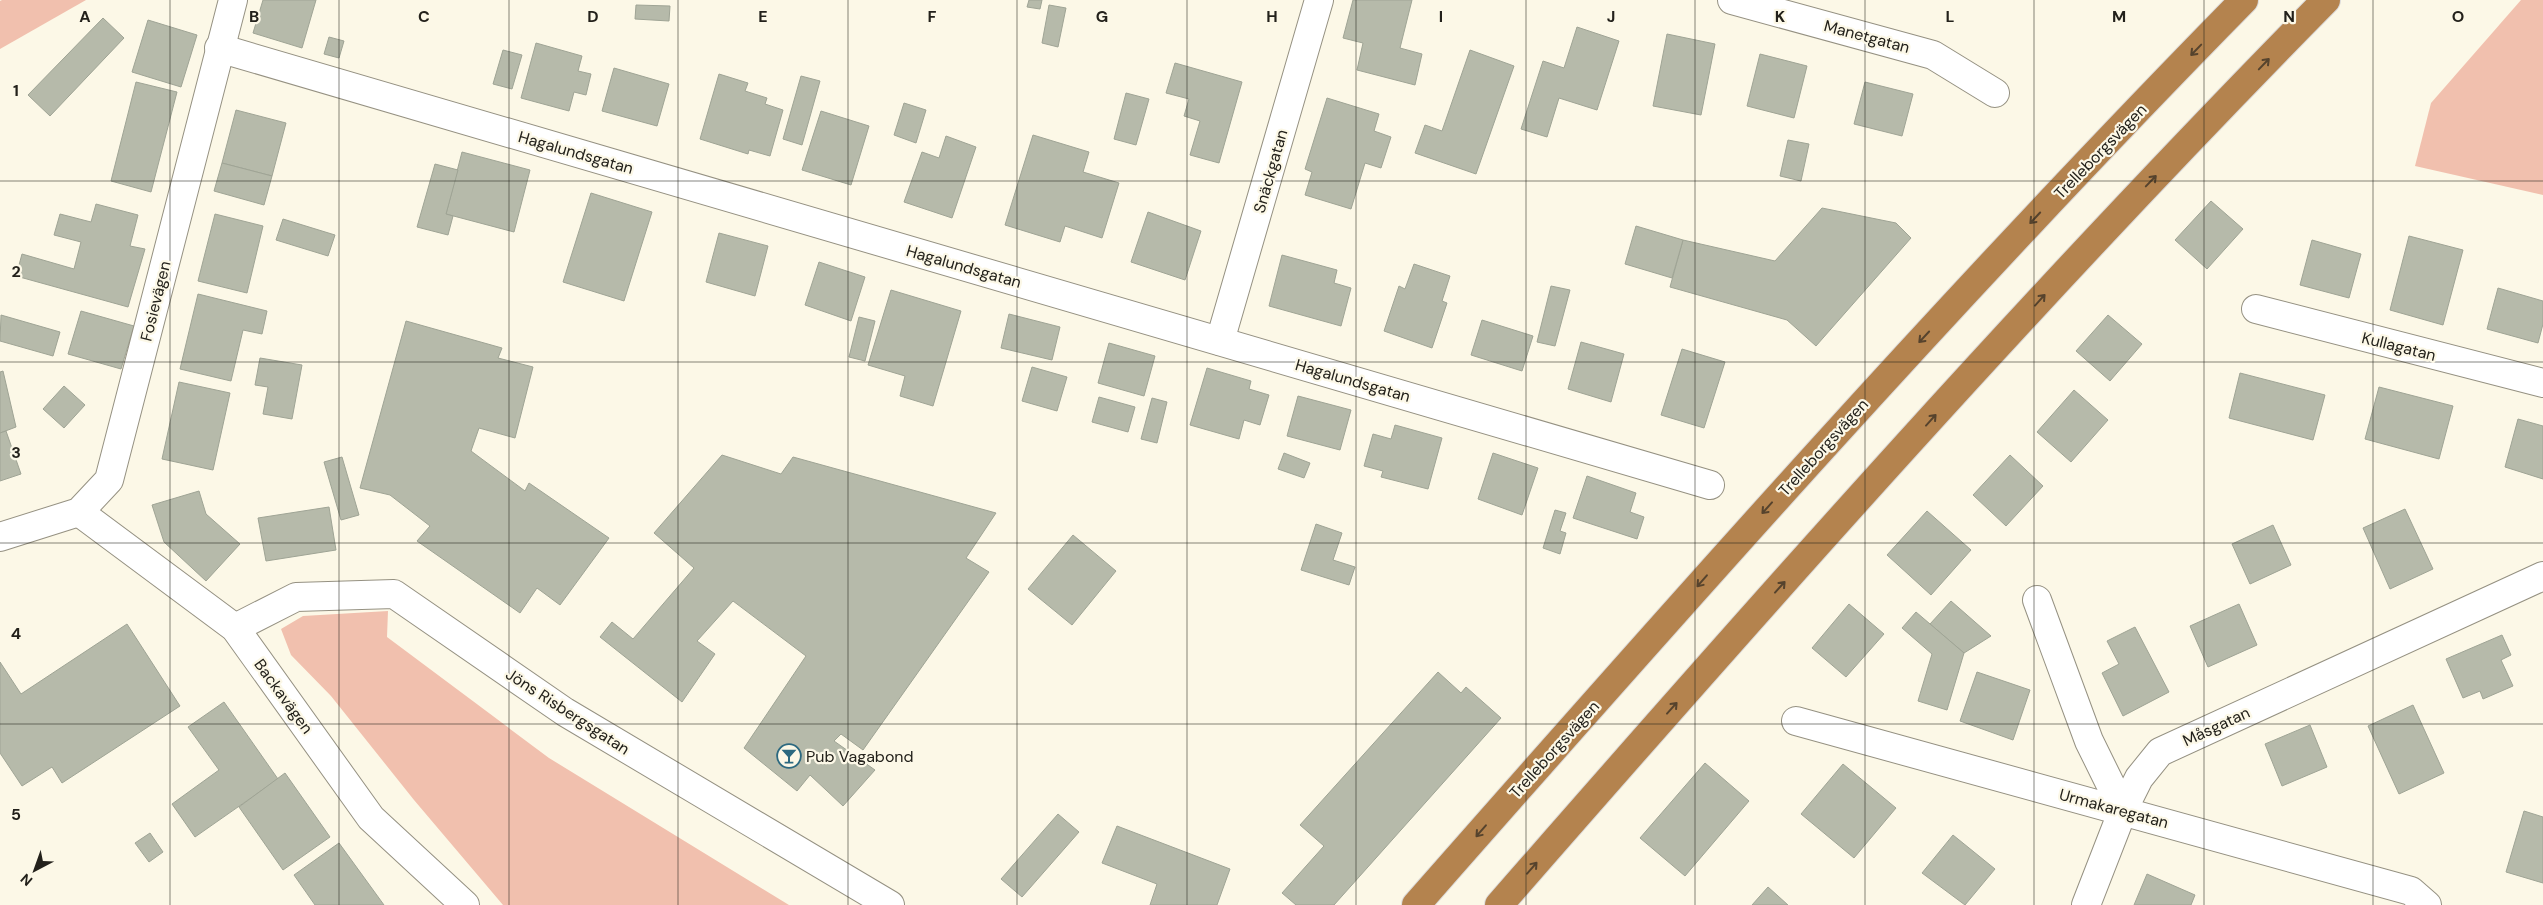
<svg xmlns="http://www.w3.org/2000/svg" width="2543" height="905" font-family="'DM Sans',sans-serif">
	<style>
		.green { fill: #f1c0ae }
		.building { fill: #b6baaa; stroke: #9fa495 }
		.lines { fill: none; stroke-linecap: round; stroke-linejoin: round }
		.pedestrian-casing { stroke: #959182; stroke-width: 30 }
		.minor-casing { stroke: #959182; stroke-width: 30 }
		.motorway-casing { stroke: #dcdbdb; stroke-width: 30 }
		.pedestrian { stroke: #fff; stroke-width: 28 }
		.minor { stroke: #fff; stroke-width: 28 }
		.motorway { stroke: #b4834e; stroke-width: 28 }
		.oneway { stroke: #56432d }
		.grid { fill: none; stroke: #23211b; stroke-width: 1; stroke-opacity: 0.55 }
		.labels { text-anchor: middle; stroke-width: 4.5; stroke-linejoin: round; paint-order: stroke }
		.street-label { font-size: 16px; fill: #23211b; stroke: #fcf8e7 }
		.poi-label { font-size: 16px; fill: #23211b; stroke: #fcf8e7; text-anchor: start }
		.grid-label { font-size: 16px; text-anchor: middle; font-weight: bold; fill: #23211b; stroke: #fcf8e7; stroke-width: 4.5; stroke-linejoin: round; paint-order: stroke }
	</style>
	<rect width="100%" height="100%" fill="#fcf8e7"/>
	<g class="green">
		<polygon points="2,0 86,0 0,49 0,1"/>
		<polygon points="2521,0 2543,0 2543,195 2415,166 2431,103"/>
		<polygon points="388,611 387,637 549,758 789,905 503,905 414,800 331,696 291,655 281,629 303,616"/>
	</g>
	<g class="building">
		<polygon points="263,0 316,0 302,48 253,33"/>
		<polygon points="1029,0 1042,0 1040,9 1027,7"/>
		<polygon points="1353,0 1412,0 1400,48 1422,54 1415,85 1357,70 1363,43 1343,38"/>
		<polygon points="636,5 670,6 669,21 635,19"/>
		<polygon points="1049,5 1066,8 1058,47 1042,43"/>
		<polygon points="103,18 124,38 50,116 28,95"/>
		<polygon points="148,20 197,35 181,87 132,72"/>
		<polygon points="1577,27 1619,41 1597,110 1559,98 1547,137 1521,129 1543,61 1564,68"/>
		<polygon points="1667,34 1715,44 1701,115 1653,106"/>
		<polygon points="329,37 344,41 339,58 324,54"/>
		<polygon points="536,43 582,56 578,71 591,74 586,95 574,92 569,111 521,98"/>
		<polygon points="503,50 522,55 512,89 493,84"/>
		<polygon points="1470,50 1514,66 1476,174 1415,153 1425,125 1442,131"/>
		<polygon points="1760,54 1807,66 1794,118 1747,106"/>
		<polygon points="1175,63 1242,82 1219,163 1190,155 1200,121 1184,116 1189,99 1166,93"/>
		<polygon points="614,68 669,84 657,126 602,111"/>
		<polygon points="719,74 748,83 745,91 767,98 765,104 783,110 770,156 749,150 748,154 700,139"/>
		<polygon points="801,76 820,81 802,145 783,139"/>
		<polygon points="136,82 177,92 151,192 111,181"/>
		<polygon points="1865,82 1913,94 1902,136 1854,124"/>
		<polygon points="1126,93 1149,99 1136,145 1114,139"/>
		<polygon points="1327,98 1379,114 1374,131 1391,137 1381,168 1365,163 1351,209 1305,195 1312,172 1305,169"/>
		<polygon points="904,103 926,110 916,143 894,135"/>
		<polygon points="236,110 286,123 272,176 222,163"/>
		<polygon points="821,111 869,126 851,185 802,170"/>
		<polygon points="1033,135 1089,152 1083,172 1119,183 1102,238 1065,226 1060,242 1005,225"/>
		<polygon points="946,136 976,147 952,218 904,202 922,152 939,158"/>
		<polygon points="1788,140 1809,144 1801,181 1780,176"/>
		<polygon points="462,152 530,170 514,232 446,214"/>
		<polygon points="222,163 272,176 264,205 214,191"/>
		<polygon points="435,164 458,170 446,214 453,216 448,235 417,227"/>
		<polygon points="591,193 652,212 624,301 563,282"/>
		<polygon points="2211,201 2243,229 2207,269 2175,240"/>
		<polygon points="96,204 138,215 130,246 145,249 128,307 16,276 22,254 74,269 81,242 54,235 60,214 91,222"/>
		<polygon points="1822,208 1896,223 1911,238 1816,346 1787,320 1670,287 1683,240 1775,261"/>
		<polygon points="1148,212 1201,231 1185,280 1131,262"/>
		<polygon points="215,214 263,226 247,293 198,281"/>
		<polygon points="283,219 335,235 328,256 276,240"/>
		<polygon points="1636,226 1683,240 1672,278 1625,264"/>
		<polygon points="719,233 768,246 755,296 706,282"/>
		<polygon points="2409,236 2463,250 2443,325 2390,310"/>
		<polygon points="2312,240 2361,254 2349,298 2300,285"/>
		<polygon points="1282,255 1337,270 1334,283 1351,288 1341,326 1269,306"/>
		<polygon points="819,262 865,277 851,321 805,305"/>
		<polygon points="1414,264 1450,276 1442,301 1447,303 1432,348 1384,331 1399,286 1405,289"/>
		<polygon points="1551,286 1570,290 1555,346 1537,342"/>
		<polygon points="2498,288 2543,301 2543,324 2538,343 2487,329"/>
		<polygon points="891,290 961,311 933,406 900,396 905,376 868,365"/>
		<polygon points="198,294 267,311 262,334 243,330 231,381 180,369"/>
		<polygon points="81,311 134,326 121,369 68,354"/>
		<polygon points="1009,314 1060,327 1052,360 1001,348"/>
		<polygon points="1,315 60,332 53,356 0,341"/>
		<polygon points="2108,315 2142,344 2110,381 2076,351"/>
		<polygon points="859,317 875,321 865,361 849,357"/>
		<polygon points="1482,320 1533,336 1522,371 1471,355"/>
		<polygon points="406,321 502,348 498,358 533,367 515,438 479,428 471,451 525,491 529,483 609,538 560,605 537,588 520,613 417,541 430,526 390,495 360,488"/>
		<polygon points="1581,342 1624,354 1611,402 1568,389"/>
		<polygon points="1109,343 1155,356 1144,396 1098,383"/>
		<polygon points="1682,349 1725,362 1704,428 1661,415"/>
		<polygon points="260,358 302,365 292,419 263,414 268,387 255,385"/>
		<polygon points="1032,367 1067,377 1057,411 1022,401"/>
		<polygon points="1207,368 1251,381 1249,389 1269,395 1260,425 1244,420 1239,439 1190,425"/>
		<polygon points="3,371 16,427 0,433 0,372"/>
		<polygon points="2240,373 2325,395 2313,440 2229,418"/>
		<polygon points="179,382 230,393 213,470 162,459"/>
		<polygon points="64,386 85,405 64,428 43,409"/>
		<polygon points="2379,387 2453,406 2439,459 2365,439"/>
		<polygon points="2074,390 2108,420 2071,462 2037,432"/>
		<polygon points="1298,396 1351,410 1340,450 1287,436"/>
		<polygon points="1099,397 1135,407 1128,432 1092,422"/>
		<polygon points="1152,398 1167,402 1157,443 1141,439"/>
		<polygon points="2518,419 2543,426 2543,479 2505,467"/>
		<polygon points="1395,425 1442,438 1428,489 1381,477 1383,471 1364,466 1373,434 1391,439"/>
		<polygon points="6,431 21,474 0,481 0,433"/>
		<polygon points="1284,453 1310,463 1304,478 1278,469"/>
		<polygon points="1493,453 1538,468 1522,515 1478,499"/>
		<polygon points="722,455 781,474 793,457 996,513 966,558 989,572 863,750 841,734 834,741 875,770 843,806 810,775 797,791 744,748 806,656 733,601 697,641 715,654 682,702 600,637 612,622 633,639 694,568 654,533"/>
		<polygon points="2010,455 2043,486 2006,526 1973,495"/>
		<polygon points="342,457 359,515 341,520 324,462"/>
		<polygon points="1587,476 1636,493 1630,512 1644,517 1637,539 1573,518"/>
		<polygon points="199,491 206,514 240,544 206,581 164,542 152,505"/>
		<polygon points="329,507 336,550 266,561 258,518"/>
		<polygon points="2405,509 2433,569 2390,589 2363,528"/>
		<polygon points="1555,510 1566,513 1560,531 1566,533 1560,554 1543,548"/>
		<polygon points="1927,511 1971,550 1931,595 1887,555"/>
		<polygon points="1316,524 1342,533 1333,560 1355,567 1349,585 1301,570"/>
		<polygon points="2273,525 2291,565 2250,584 2232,544"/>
		<polygon points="1073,535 1116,571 1072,625 1028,589"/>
		<polygon points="1951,601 1991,636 1964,653 1930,624"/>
		<polygon points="1849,604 1884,634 1846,677 1812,648"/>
		<polygon points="2239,604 2257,645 2208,667 2190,626"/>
		<polygon points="1916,612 1964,653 1947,710 1918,701 1932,654 1902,628"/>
		<polygon points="127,624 180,706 62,783 52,767 22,786 0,753 0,662 21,694"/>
		<polygon points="2135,627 2169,692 2123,716 2102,673 2119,664 2107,641"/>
		<polygon points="2502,635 2511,655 2501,660 2513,686 2483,699 2480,691 2463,698 2446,659"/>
		<polygon points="1438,672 1461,693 1466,687 1501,718 1334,905 1296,905 1282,893 1324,846 1300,825"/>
		<polygon points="1977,672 2030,690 2013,740 1960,721"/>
		<polygon points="224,702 278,779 195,837 172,804 219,770 188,727"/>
		<polygon points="2413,705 2444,773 2399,794 2368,726"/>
		<polygon points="2310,725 2327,767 2282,786 2265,744"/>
		<polygon points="1705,763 1749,801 1685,876 1640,838"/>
		<polygon points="1843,764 1896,808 1854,858 1801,814"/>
		<polygon points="285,773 330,837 283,870 239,807"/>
		<polygon points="2524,811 2543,817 2543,883 2506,872"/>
		<polygon points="1058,814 1079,832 1022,897 1001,879"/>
		<polygon points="1117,826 1230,869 1217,905 1150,905 1157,884 1102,863"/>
		<polygon points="150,833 163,852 149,862 135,843"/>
		<polygon points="1953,835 1995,869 1965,905 1922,873"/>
		<polygon points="339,843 384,905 315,905 294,875"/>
		<polygon points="2147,874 2195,895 2191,905 2134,905"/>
		<polygon points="1768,887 1788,905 1752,905"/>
	</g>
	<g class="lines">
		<g class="pedestrian-casing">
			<g id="pedestrian">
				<polyline points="1732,0 1933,55 1995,93"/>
				<polyline points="2037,600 2089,741 2123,810"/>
			</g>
		</g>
		<g class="minor-casing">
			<g id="minor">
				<polyline points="219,48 1710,485"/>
				<polyline points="2256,309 2543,383"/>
				<polyline points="1220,341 1319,0"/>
				<polyline points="79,512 235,628 371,818 465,905"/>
				<polyline points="0,537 79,512 109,480 233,0"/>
				<polyline points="235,628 296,597 394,594 565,712 890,905"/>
				<polyline points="1796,721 2411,891 2427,905"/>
				<polyline points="2086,905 2123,810 2139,778 2160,752 2543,576"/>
			</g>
		</g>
		<g class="motorway-casing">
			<g id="motorway">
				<path d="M1416,905C1686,598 1957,292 2244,0"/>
				<path d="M1499,905C1768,597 2039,291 2326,0"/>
			</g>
		</g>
		<use href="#pedestrian" class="pedestrian"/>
		<use href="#minor" class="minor"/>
		<use href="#motorway" class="motorway"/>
	</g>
	<defs><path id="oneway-shaft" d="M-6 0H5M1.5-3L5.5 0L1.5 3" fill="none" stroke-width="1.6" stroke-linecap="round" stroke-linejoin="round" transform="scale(1.25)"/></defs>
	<g class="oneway">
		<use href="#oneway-shaft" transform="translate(2196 50) rotate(134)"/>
		<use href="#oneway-shaft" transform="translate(2264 64) rotate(-46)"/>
		<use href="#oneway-shaft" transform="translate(2151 181) rotate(-46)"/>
		<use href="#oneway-shaft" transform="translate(2035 218) rotate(133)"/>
		<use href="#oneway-shaft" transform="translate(2040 300) rotate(-48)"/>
		<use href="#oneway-shaft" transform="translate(1924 337) rotate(133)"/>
		<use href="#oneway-shaft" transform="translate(1931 420) rotate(-48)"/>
		<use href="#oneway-shaft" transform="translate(1767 508) rotate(132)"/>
		<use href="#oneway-shaft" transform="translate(1702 581) rotate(131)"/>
		<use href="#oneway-shaft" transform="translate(1780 587) rotate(-48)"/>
		<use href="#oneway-shaft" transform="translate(1672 708) rotate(-48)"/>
		<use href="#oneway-shaft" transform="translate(1481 831) rotate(131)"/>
		<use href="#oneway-shaft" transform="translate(1532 868) rotate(-49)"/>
	</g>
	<path class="grid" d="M170,0V905M339,0V905M509,0V905M678,0V905M848,0V905M1017,0V905M1187,0V905M1356,0V905M1526,0V905M1695,0V905M1865,0V905M2034,0V905M2204,0V905M2373,0V905M0,181H2543M0,362H2543M0,543H2543M0,724H2543"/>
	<defs>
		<g id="bar-ring" transform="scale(1.25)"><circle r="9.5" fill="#fcf8e7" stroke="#2c6980" stroke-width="1.5"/><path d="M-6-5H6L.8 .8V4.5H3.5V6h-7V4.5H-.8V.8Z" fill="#2c6980"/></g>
	</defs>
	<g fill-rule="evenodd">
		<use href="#bar-ring" x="789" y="756"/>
	</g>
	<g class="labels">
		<g class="street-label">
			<text transform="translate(1867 36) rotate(15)" y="6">Manetgatan</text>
			<text transform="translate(2100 151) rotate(-46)" y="6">Trelleborgsvägen</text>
			<text transform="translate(576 152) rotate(16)" y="6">Hagalundsgatan</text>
			<text transform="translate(1270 171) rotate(-74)" y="6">Snäckgatan</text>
			<text transform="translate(964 266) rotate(16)" y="6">Hagalundsgatan</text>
			<text transform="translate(155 301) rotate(-76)" y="6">Fosievägen</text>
			<text transform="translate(2399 346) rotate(14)" y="6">Kullagatan</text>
			<text transform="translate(1353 380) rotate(16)" y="6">Hagalundsgatan</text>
			<text transform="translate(1823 447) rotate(-48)" y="6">Trelleborgsvägen</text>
			<text transform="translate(284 696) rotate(54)" y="6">Backavägen</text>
			<text transform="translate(568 711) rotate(33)" y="6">Jöns Risbergsgatan</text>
			<text transform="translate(2216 726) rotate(-25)" y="6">Måsgatan</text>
			<text transform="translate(1554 749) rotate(-48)" y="6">Trelleborgsvägen</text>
			<text transform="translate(2114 808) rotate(15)" y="6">Urmakaregatan</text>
		</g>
		<g class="poi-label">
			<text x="806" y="762">Pub Vagabond</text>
		</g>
	</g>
	<g class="grid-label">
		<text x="85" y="22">A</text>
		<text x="254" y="22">B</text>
		<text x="424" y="22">C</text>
		<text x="593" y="22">D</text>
		<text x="763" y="22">E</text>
		<text x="932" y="22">F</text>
		<text x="1102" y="22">G</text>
		<text x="1272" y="22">H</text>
		<text x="1441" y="22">I</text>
		<text x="1611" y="22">J</text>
		<text x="1780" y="22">K</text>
		<text x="1950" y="22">L</text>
		<text x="2119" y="22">M</text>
		<text x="2289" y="22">N</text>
		<text x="2458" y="22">O</text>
		<text x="16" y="96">1</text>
		<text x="16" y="277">2</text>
		<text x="16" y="458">3</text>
		<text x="16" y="639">4</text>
		<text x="16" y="820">5</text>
	</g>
	<g transform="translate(35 870) rotate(221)" stroke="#fcf8e7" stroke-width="4" paint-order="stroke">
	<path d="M0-4L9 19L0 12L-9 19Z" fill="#23211b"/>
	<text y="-8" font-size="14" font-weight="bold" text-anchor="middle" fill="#23211b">N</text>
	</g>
</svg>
